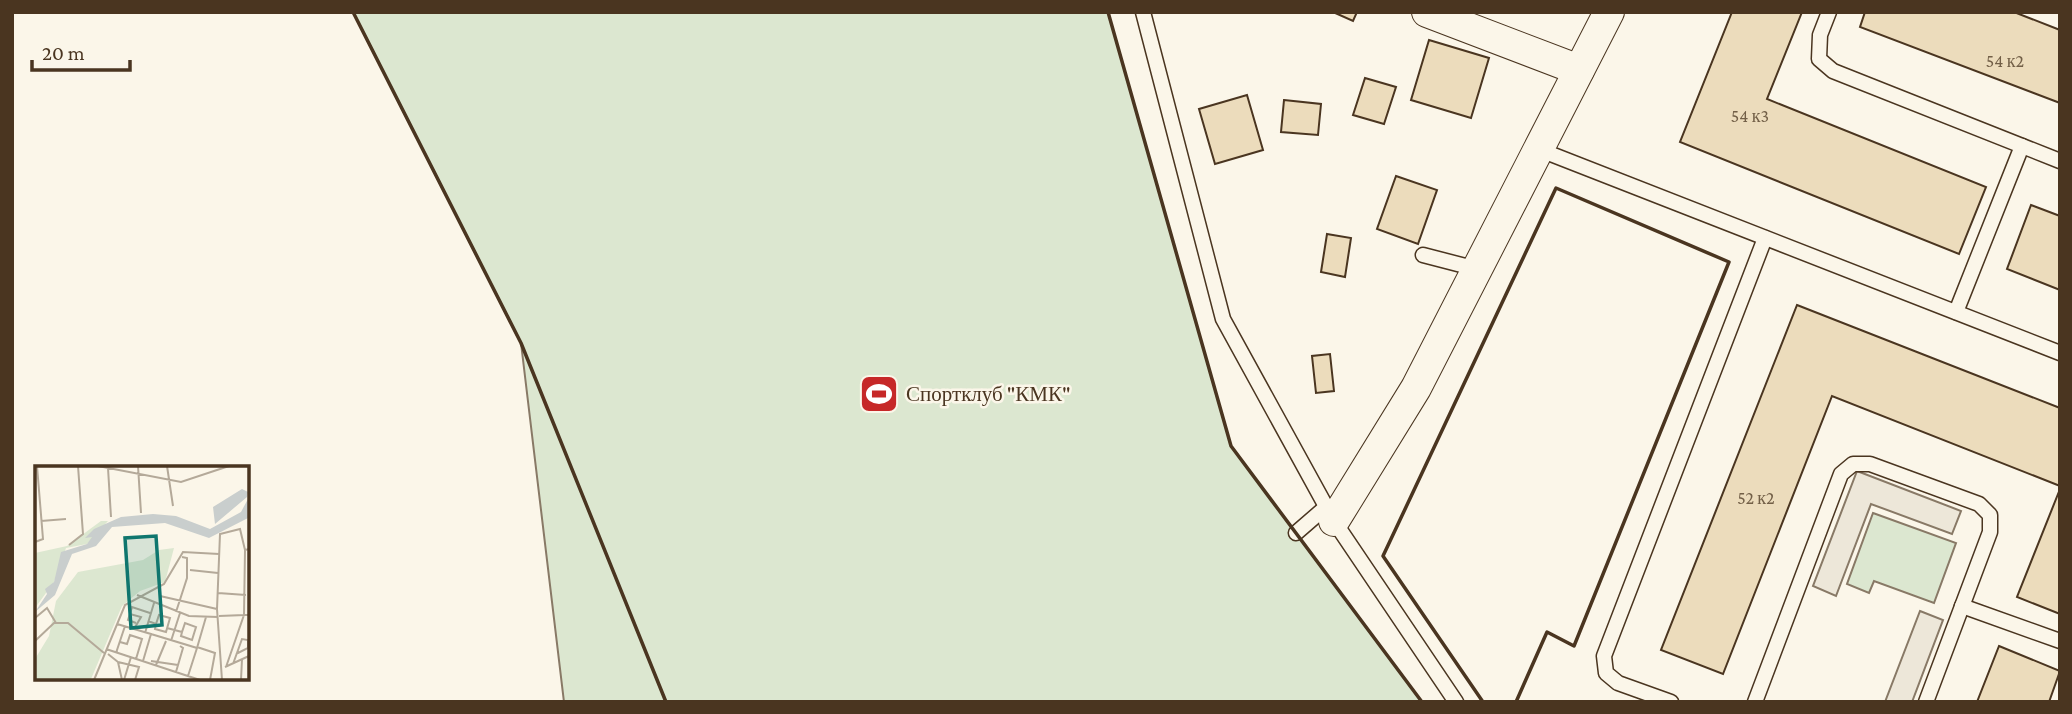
<svg xmlns="http://www.w3.org/2000/svg" width="2072" height="714" font-family="'Crimson Pro',serif">
	<style>
		.green { fill: #dce7d0; stroke: #887966; stroke-width: 2 }
		.parking { fill: #ede7d9; stroke: #887966; stroke-width: 2 }
		.building { fill: #ecdcbc; stroke: #4a3520; stroke-width: 2 }
		.lines { fill: none; stroke-linecap: round; stroke-linejoin: round }
		.lane-casing { stroke: #4a3520; stroke-width: 17 }
		.street-casing { stroke: #4a3520; stroke-width: 32 }
		.lane { stroke: #fbf6e9; stroke-width: 14 }
		.street { stroke: #fbf6e9; stroke-width: 30 }
		.wall { stroke: #4a3520; stroke-width: 3.5 }
		.labels { text-anchor: middle; stroke-width: 5; stroke-linejoin: round; paint-order: stroke }
		.number-label { font-size: 18px; fill: #725f47 }
		.poi-label { font-size: 21px; fill: #4a3520; stroke: #fbf6e9; text-anchor: start }
		.inset-road { fill: none; stroke: #b4a999; stroke-width: 2 }
		.view { fill: #0f766e; fill-opacity: 0.15; stroke: #0f766e; stroke-width: 3.5 }
		.inset-edge { fill: none; stroke: #4a3520; stroke-width: 3.5 }
	</style>
	<rect width="100%" height="100%" fill="#fbf6e9"/>
	<g class="green">
		<polygon points="353,12 1108,12 1231,446 1422,702 564,702 521,343"/>
		<polygon points="1873,513 1956,543 1934,603 1874,581 1869,593 1847,584"/>
	</g>
	<g class="parking">
		<polygon points="1857,471 1961,511 1952,534 1871,504 1836,596 1813,586"/>
		<polygon points="1920,611 1943,620 1912,702 1885,702"/>
	</g>
	<g class="building">
		<polygon points="1333,12 1357,12 1353,21"/>
		<polygon points="1732,12 1802,12 1767,99 1986,187 1959,254 1680,142"/>
		<polygon points="1865,12 2014,12 2060,30 2060,103 1860,27"/>
		<polygon points="1429,40 1489,58 1471,118 1411,100"/>
		<polygon points="1365,78 1396,87 1384,124 1353,115"/>
		<polygon points="1247,95 1263,150 1215,164 1199,109"/>
		<polygon points="1284,100 1321,104 1318,135 1281,132"/>
		<polygon points="1396,176 1437,190 1418,244 1377,229"/>
		<polygon points="2031,205 2060,216 2060,290 2007,269"/>
		<polygon points="1327,234 1351,238 1345,277 1321,272"/>
		<polygon points="1797,305 2060,408 2060,486 1832,396 1723,674 1661,650"/>
		<polygon points="1330,354 1334,391 1316,393 1312,356"/>
		<polygon points="2060,489 2060,614 2017,597"/>
		<polygon points="1999,646 2060,671 2049,702 1977,702"/>
	</g>
	<g class="lines">
		<g class="lane-casing">
			<g id="lane">
				<polyline points="1143,12 1223,319 1334,521 1456,702"/>
				<polyline points="1829,12 1820,35 1819,59 1833,71 2060,161"/>
				<polyline points="1538,149 2060,353"/>
				<polyline points="1423,255 1477,269"/>
				<polyline points="1956,312 2022,146"/>
				<polyline points="1296,533 1326,507"/>
				<polyline points="1962,606 2060,641"/>
				<polyline points="1671,702 1618,683 1606,673 1604,656 1765,238"/>
				<polyline points="1755,702 1841,474 1853,464 1870,464 1979,504 1990,515 1990,532 1926,702"/>
			</g>
		</g>
		<g class="street-casing">
			<g id="street">
				<polyline points="1427,12 1579,70"/>
				<polyline points="1334,521 1416,388 1609,12"/>
			</g>
		</g>
		<use href="#lane" class="lane"/>
		<use href="#street" class="street"/>
		<g class="wall">
			<polyline points="353,12 521,343 666,702"/>
			<polyline points="1108,12 1231,446 1422,702"/>
			<polyline points="1483,702 1383,556 1556,188 1729,262 1574,646 1547,632 1516,702"/>
		</g>
	</g>
	<defs>
		<g id="stadium-square" transform="scale(2.0125)"><rect x="-9" y="-9" width="18" height="18" rx="4" fill="#c62828" stroke="#fbf6e9"/><path d="M0-5a6.5 5 0 1 0 0 10a6.5 5 0 1 0 0-10ZM-3.5-1.8h7v3.6h-7Z" fill="#fff"/></g>
	</defs>
	<g fill-rule="evenodd">
		<use href="#stadium-square" x="879" y="394"/>
	</g>
	<g class="labels">
		<g class="number-label">
			<text x="2005" y="67">54 к2</text>
			<text x="1750" y="122">54 к3</text>
			<text x="1756" y="504">52 к2</text>
		</g>
		<g class="poi-label">
			<text x="906" y="401">Спортклуб "КМК"</text>
		</g>
	</g>
	<g transform="translate(35 466)">
		<rect width="214" height="214" fill="#fbf6e9"/>
		<path d="M66,55H73L52,78L31,82L19,116L0,142V87L32,80ZM139,82L130,116L105,125L87,140L56,213H0V193L14,170L21,135L43,106L108,94L124,84Z" fill="#dce7d0"/>
		<path d="M207,23L213,26L212,31L180,58L178,41ZM213,33V52L174,72L130,57L77,61L61,80L37,88L20,129L0,146L12,128L10,123L19,116L26,86L52,78L57,71L50,72L59,63L86,51L118,48L141,50L175,63L206,46Z" fill="#c9cecd"/>
		<path class="inset-road" d="M63,0L146,16L194,0M103,0L106,47M132,0L138,40M73,2L76,51M6,55L31,53M0,76L8,73L2,0M34,79L48,68L43,0M155,104L183,107M183,127L211,129M102,129L154,150L183,151M125,130L182,143M141,146L152,112V92L147,91M95,148L97,141L115,147M184,150L209,149L210,84L214,83M0,152L12,142L21,157M113,155L121,158L124,149L135,152L131,166L120,163L121,158M82,158L116,168L108,195M132,162L147,166L150,157L161,161L157,174L146,170L147,166M99,163L106,151L95,148L93,154L101,157M110,167L119,137M116,168L162,182L153,210M0,175L19,157H33L69,187M136,175L145,147M85,176L92,178L95,169L107,173L101,193M162,181L180,187L175,214M162,182L171,151M71,183L165,214M81,187L90,160M73,188L83,196L87,214M116,195L143,199M83,196L104,201L100,214M198,198L207,173L213,174V182L201,188M121,199L131,175M190,201L214,190M191,201L209,149H214M141,206L148,182L145,180M59,214L90,139L129,118L148,86L184,88M89,214L96,191M187,214L182,143L185,68L205,63L210,84M206,214L207,193"/>
		<path class="view" d="M121,70L127,159L96,162L90,72Z"/>
		<rect width="214" height="214" class="inset-edge"/>
	</g>
	<rect width="2072" height="714" fill="none" stroke="#4a3520" stroke-width="28"/>
	<path d="M32 60v10h98v-10" fill="none" stroke="#4a3520" stroke-width="3.5"/>
	<text x="42" y="60" font-size="21" fill="#4a3520" stroke="#fbf6e9" stroke-width="5" paint-order="stroke">20 m</text>
</svg>
